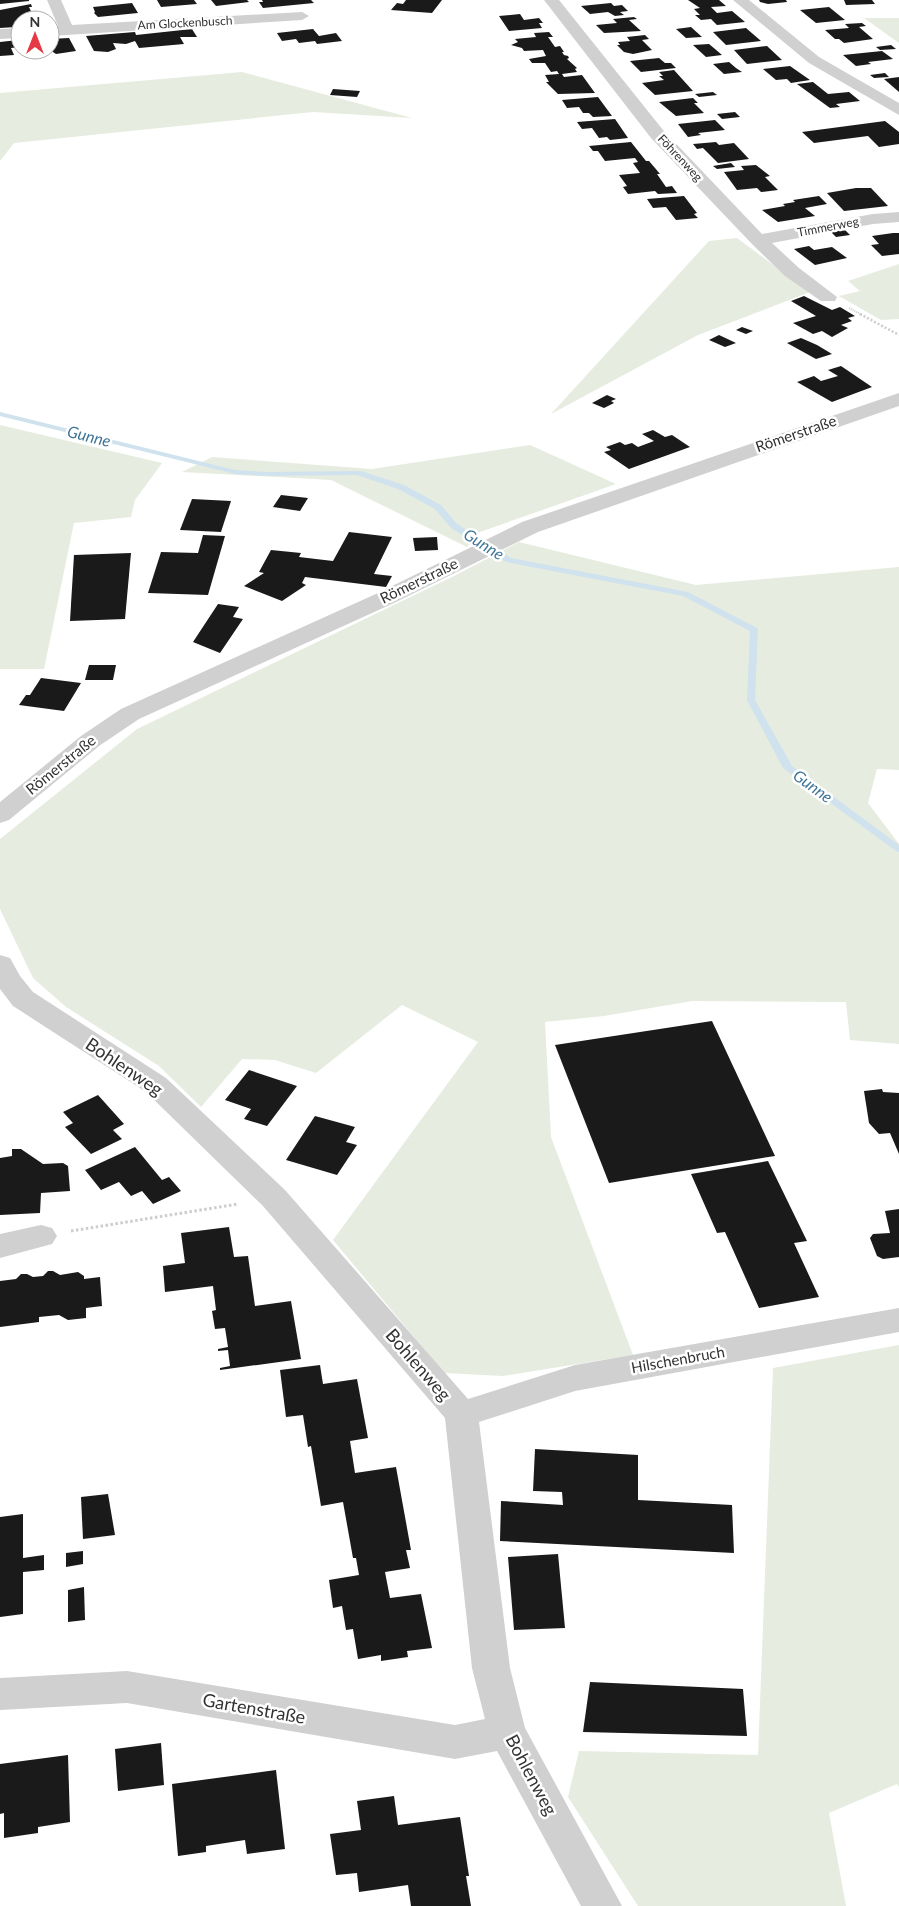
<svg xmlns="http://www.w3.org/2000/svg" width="899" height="1906" font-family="Lato,sans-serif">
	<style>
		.green { fill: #e6ecdf }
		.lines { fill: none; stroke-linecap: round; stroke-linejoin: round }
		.stream { fill: #cfe2ee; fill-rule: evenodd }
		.building { fill: #1a1a1a }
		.path-far2 { stroke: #cdcdcd; stroke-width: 2; stroke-dasharray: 1 1; stroke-linecap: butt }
		.path-far1 { stroke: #cdcdcd; stroke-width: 2.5; stroke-dasharray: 2 2; stroke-linecap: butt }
		.path { stroke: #cdcdcd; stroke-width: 3; stroke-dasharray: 2.5 2.5; stroke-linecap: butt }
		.minor { fill: #d0d0d0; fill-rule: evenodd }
		.labels { text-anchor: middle; stroke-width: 5; stroke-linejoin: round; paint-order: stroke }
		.far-street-label { font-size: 12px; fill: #333; stroke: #fff }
		.street-label { font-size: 15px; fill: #333; stroke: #fff }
		.water-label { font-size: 16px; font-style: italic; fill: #3f7597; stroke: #fff }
		.near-street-label { font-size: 18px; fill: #333; stroke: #fff }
	</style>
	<rect width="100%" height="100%" fill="#fff"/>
	<g class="green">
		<polygon points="864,18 899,18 899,43"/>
		<polygon points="242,72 412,118 313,112 14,143 0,161 0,93"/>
		<polygon points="737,238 810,292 698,335 551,414 709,241"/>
		<polygon points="899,264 899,319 881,320 839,296 860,291 848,281"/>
		<polygon points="0,425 162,463 135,500 131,517 74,523 44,669 0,669"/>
		<polygon points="530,445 616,484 480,532 467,547 331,480 182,472 212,457 372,469"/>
		<polygon points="519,542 696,585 899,567 899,770 877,769 868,803 899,844 899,1044 850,1040 846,1002 692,1001 604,1016 545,1022 551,1137 633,1355 503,1376 444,1373 333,1240 478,1042 402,1005 316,1073 275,1060 242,1059 201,1107 159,1066 66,1007 33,978 0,909 0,839 137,729 454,576"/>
		<polygon points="899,1345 899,1787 897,1784 829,1813 846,1906 638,1906 568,1797 579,1751 758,1755 773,1368"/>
	</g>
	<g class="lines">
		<polygon class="stream" points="0,412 235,470 267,472 361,471 404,485 441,505 457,524 511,558 688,592 757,628 758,630 755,700 792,766 899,845 899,852 896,851 783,768 747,700 750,631 683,596 506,562 451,528 435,509 398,489 357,475 267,476 235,474 0,416"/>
	</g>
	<g class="building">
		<polygon points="0,0 29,0 29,1 0,4"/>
		<polygon points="157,0 194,0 197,4 161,7"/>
		<polygon points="211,0 247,0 249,2 216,6"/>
		<polygon points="262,0 311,0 314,3 263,8 259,2 263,2"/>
		<polygon points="406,0 442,0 432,13 391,10 397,3 403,4"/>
		<polygon points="688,0 719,0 726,6 711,7 717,13 732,11 745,22 717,25 711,19 701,20 695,15 700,15 694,9 700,8"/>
		<polygon points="759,0 786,0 787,2 768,4 760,2"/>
		<polygon points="844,0 872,0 875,4 846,5"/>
		<polygon points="132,3 138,13 98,17 94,13 95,12 93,7"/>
		<polygon points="611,3 614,6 622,5 628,11 620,12 624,15 615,16 608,12 590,14 581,6"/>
		<polygon points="31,4 32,7 29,7 35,20 20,20 14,22 16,27 0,28 0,10"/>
		<polygon points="829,7 845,20 816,23 800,10"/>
		<polygon points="520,14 524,20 539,18 543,23 539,23 542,28 509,31 499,16"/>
		<polygon points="634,17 637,19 629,20 641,31 604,33 596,25 617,23 613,19"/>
		<polygon points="862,23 866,26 859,27 873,39 844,43 839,39 835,39 825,30 849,28 845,24"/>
		<polygon points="691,27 702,37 686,38 676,29"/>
		<polygon points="746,28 761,41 726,45 713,32"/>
		<polygon points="192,29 197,37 180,37 184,44 139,48 135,41 126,44 113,43 116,49 108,52 94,51 86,36 135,32 136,35"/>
		<polygon points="313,29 319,36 336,33 342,41 317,44 315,41 299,43 296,39 282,41 277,33"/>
		<polygon points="549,32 553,37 548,37 555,47 560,46 564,52 562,52 564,55 568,56 569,58 567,59 577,68 575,69 577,72 562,74 564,77 582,75 595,93 558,94 546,82 549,82 545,75 559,74 557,71 551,72 545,63 532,63 529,59 546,56 543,50 524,51 522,48 511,45 518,42 515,39 536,37 534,33"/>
		<polygon points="645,35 649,39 642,40 652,50 633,54 624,52 617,45 620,45 618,42 630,41 627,37"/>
		<polygon points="69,38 76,51 56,54 50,50 50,39"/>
		<polygon points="18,40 20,47 11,48 14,55 0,56 0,42"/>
		<polygon points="709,44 715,49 722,55 706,57 693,45"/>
		<polygon points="891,45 896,49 880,50 876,47"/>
		<polygon points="767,46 782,60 747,64 734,50"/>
		<polygon points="882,51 893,59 868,62 871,64 856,66 843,55"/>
		<polygon points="659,58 665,63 671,63 676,68 641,72 630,61"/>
		<polygon points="729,62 736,68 742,72 724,74 713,64"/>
		<polygon points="790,66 810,80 791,83 787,79 776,80 763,69"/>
		<polygon points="674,70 693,91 655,95 642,83 664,80 659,76 663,76 659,72"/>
		<polygon points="885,73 889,77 874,78 870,75"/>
		<polygon points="899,77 899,92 884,79"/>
		<polygon points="813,82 828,94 849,92 860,101 836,104 840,107 830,108 797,84"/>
		<polygon points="333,89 360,91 357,97 330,95"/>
		<polygon points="713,92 717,95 699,97 695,94"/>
		<polygon points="598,97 612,116 593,117 589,113 583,113 579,107 567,108 562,100"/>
		<polygon points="693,98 698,103 694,103 704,113 676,116 659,102"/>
		<polygon points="735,112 740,117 722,119 717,114"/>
		<polygon points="615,119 628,138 610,140 607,137 599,138 592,128 582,129 577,122"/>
		<polygon points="715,120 725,130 698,133 701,135 688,137 678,124"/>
		<polygon points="885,121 899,132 899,144 879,147 868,136 814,143 802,132"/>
		<polygon points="631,142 646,161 649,161 655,168 660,174 657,174 666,187 672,186 677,193 658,194 655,191 628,194 623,187 627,186 619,175 640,173 633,163 638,162 635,158 605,161 598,151 593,151 589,146"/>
		<polygon points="716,142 719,145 734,143 749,159 718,163 703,148 697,149 693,144"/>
		<polygon points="731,163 735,167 717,169 713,166"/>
		<polygon points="756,165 770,176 765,177 778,190 761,192 757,188 737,190 724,172 744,170 741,166"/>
		<polygon points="856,188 871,188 888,206 844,211 827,193"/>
		<polygon points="684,196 697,213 694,214 698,218 676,220 666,207 653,208 647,199"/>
		<polygon points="819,196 827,204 805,208 815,216 778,222 762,210 785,206 783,204 795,202 793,200"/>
		<polygon points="845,230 850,235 836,237 831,232"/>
		<polygon points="893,233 899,233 899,254 882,256 871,245 879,244 872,236"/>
		<polygon points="809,246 814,250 832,247 847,258 815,265 794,249"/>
		<polygon points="804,296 832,310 840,307 855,316 848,318 852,321 841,325 848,328 832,337 822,331 813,334 793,323 816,316 791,301"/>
		<polygon points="742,327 753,331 746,334 736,330"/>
		<polygon points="719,335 736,343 725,347 709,340"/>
		<polygon points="801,338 817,345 832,354 816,359 787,343"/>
		<polygon points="841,366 872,387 832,402 797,382 814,376 821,381 838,376 828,370"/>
		<polygon points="607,395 616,399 611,401 614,403 604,408 592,403"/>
		<polygon points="653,430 665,437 672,435 690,447 629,469 604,452 611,450 606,447 620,442 625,445 632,443 638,447 654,441 642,434"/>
		<polygon points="281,495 308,498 300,511 273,507"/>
		<polygon points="192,499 231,501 221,532 180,530"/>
		<polygon points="349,532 392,537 374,574 392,576 386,587 305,577 302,583 306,585 282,601 244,586 264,573 259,572 271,550 301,553 299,557 333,561"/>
		<polygon points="203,535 225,536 208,595 148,593 161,552 198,553"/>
		<polygon points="437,537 438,550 415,551 413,538"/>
		<polygon points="131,553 125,619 70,621 74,555"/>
		<polygon points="218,604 239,607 233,617 243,619 220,653 193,642"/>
		<polygon points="89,665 116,665 113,680 85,680"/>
		<polygon points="41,678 81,683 64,711 19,705 26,695 30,695"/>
		<polygon points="712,1021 775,1156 609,1183 555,1045"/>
		<polygon points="249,1070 297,1086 267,1126 244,1119 251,1109 225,1100"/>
		<polygon points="882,1089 883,1092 899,1093 899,1154 890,1133 879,1134 869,1123 864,1091"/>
		<polygon points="98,1095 124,1124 113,1130 122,1139 91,1154 65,1127 73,1123 63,1112"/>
		<polygon points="315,1116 355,1127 346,1142 357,1145 337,1175 286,1160"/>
		<polygon points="135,1147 162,1180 169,1177 181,1191 153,1204 142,1191 131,1196 119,1182 101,1190 85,1170"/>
		<polygon points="12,1149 21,1149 43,1164 63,1163 68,1166 70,1191 41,1193 40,1213 0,1215 0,1158 12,1156"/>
		<polygon points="768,1161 807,1241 794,1243 819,1297 759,1308 725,1232 717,1233 691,1174"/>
		<polygon points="899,1209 899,1257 883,1259 877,1256 870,1238 873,1234 890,1233 885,1211"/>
		<polygon points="229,1227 234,1257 248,1256 255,1306 291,1301 301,1359 220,1370 220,1368 230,1366 228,1350 218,1351 218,1349 228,1347 225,1328 215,1329 212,1311 216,1310 213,1286 165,1292 163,1266 185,1263 181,1233"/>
		<polygon points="48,1271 53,1271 60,1275 78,1272 84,1276 84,1279 100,1277 102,1306 86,1308 86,1318 68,1320 59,1315 39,1317 39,1322 0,1327 0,1281 16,1279 21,1274 27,1274 33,1277 43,1276"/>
		<polygon points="320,1365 323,1384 357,1379 368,1438 350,1441 355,1473 396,1467 411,1550 406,1550 410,1568 385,1572 390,1598 421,1594 432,1648 407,1651 408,1657 381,1661 381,1655 358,1659 353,1629 346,1630 342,1606 333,1608 329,1580 359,1575 356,1558 353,1558 343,1502 321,1506 311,1446 308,1447 303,1415 286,1417 280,1370"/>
		<polygon points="535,1449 638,1455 638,1500 732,1505 734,1553 500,1541 501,1501 563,1505 562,1492 533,1491"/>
		<polygon points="108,1494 115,1535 83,1539 81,1497"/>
		<polygon points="23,1514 23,1558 44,1555 44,1570 23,1572 23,1614 0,1617 0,1517"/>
		<polygon points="83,1551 83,1564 66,1567 66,1553"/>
		<polygon points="558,1554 565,1628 514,1630 508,1557"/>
		<polygon points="84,1587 85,1620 68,1622 68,1590"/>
		<polygon points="590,1682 743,1689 747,1736 583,1732"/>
		<polygon points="161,1743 164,1785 118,1791 115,1749"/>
		<polygon points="68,1755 70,1822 38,1827 38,1833 4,1838 4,1813 0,1814 0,1764"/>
		<polygon points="276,1770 285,1849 247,1854 245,1840 206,1846 206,1852 178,1856 172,1784"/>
		<polygon points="394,1796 398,1825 460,1817 469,1876 466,1876 471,1906 411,1906 408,1885 359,1892 357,1873 336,1875 330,1834 361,1830 357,1801"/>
	</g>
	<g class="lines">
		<polyline class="path-far2" points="849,308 862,315"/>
		<polyline class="path-far1" points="860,314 899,335"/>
		<polyline class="path" points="71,1231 238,1204"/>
		<g class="minor">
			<polygon points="47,0 61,0 72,25 302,12 309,16 302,20 50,36 50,26 58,26"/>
			<polygon points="544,0 559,0 663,130 762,234 873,214 899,212 899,222 873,224 772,243 799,268 837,297 835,301 821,301 785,276 752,244 651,138"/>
			<polygon points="733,0 749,0 819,57 899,103 899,115 809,63"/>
			<polygon points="20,28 20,38 0,39 0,29"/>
			<polygon points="899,393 899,406 538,532 394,603 139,719 99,746 9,820 0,823 0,802 81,736 121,709 378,593 522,522"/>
			<polygon points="0,955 10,958 20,976 33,992 166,1078 285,1190 468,1399 575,1365 899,1308 899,1332 575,1391 479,1422 510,1668 525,1728 622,1906 581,1906 497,1751 455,1759 127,1703 0,1710 0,1678 127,1671 455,1725 485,1719 472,1668 445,1418 263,1206 146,1092 13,1006 0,989"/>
			<polygon points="41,1225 52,1228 57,1236 52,1244 0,1258 0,1234"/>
		</g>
	</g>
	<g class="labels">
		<g class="far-street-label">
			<text transform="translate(185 23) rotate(-3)" y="4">Am Glockenbusch</text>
			<text transform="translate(680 158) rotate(47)" y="4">Föhrenweg</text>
			<text transform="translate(828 227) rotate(-11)" y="4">Timmerweg</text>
		</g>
		<g class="street-label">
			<text transform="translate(796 434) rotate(-19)" y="5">Römerstraße</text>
			<text transform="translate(419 581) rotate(-26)" y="5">Römerstraße</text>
			<text transform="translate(61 765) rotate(-39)" y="5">Römerstraße</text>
			<text transform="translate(678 1360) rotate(-10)" y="5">Hilschenbruch</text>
		</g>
		<g class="water-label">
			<text transform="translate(89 436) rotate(14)" y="6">Gunne</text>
			<text transform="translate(484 544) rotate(32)" y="6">Gunne</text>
			<text transform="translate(813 786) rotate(36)" y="6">Gunne</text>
		</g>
		<g class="near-street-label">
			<text transform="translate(124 1067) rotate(34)" y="6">Bohlenweg</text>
			<text transform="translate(418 1365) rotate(49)" y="6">Bohlenweg</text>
			<text transform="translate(254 1709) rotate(10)" y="6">Gartenstraße</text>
			<text transform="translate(531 1775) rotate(62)" y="6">Bohlenweg</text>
		</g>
	</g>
	<g transform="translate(35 35)"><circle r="24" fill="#ffffff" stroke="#adadad"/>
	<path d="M0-4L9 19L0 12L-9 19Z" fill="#e63946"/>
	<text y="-8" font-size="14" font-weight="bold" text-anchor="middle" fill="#333333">N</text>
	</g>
</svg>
